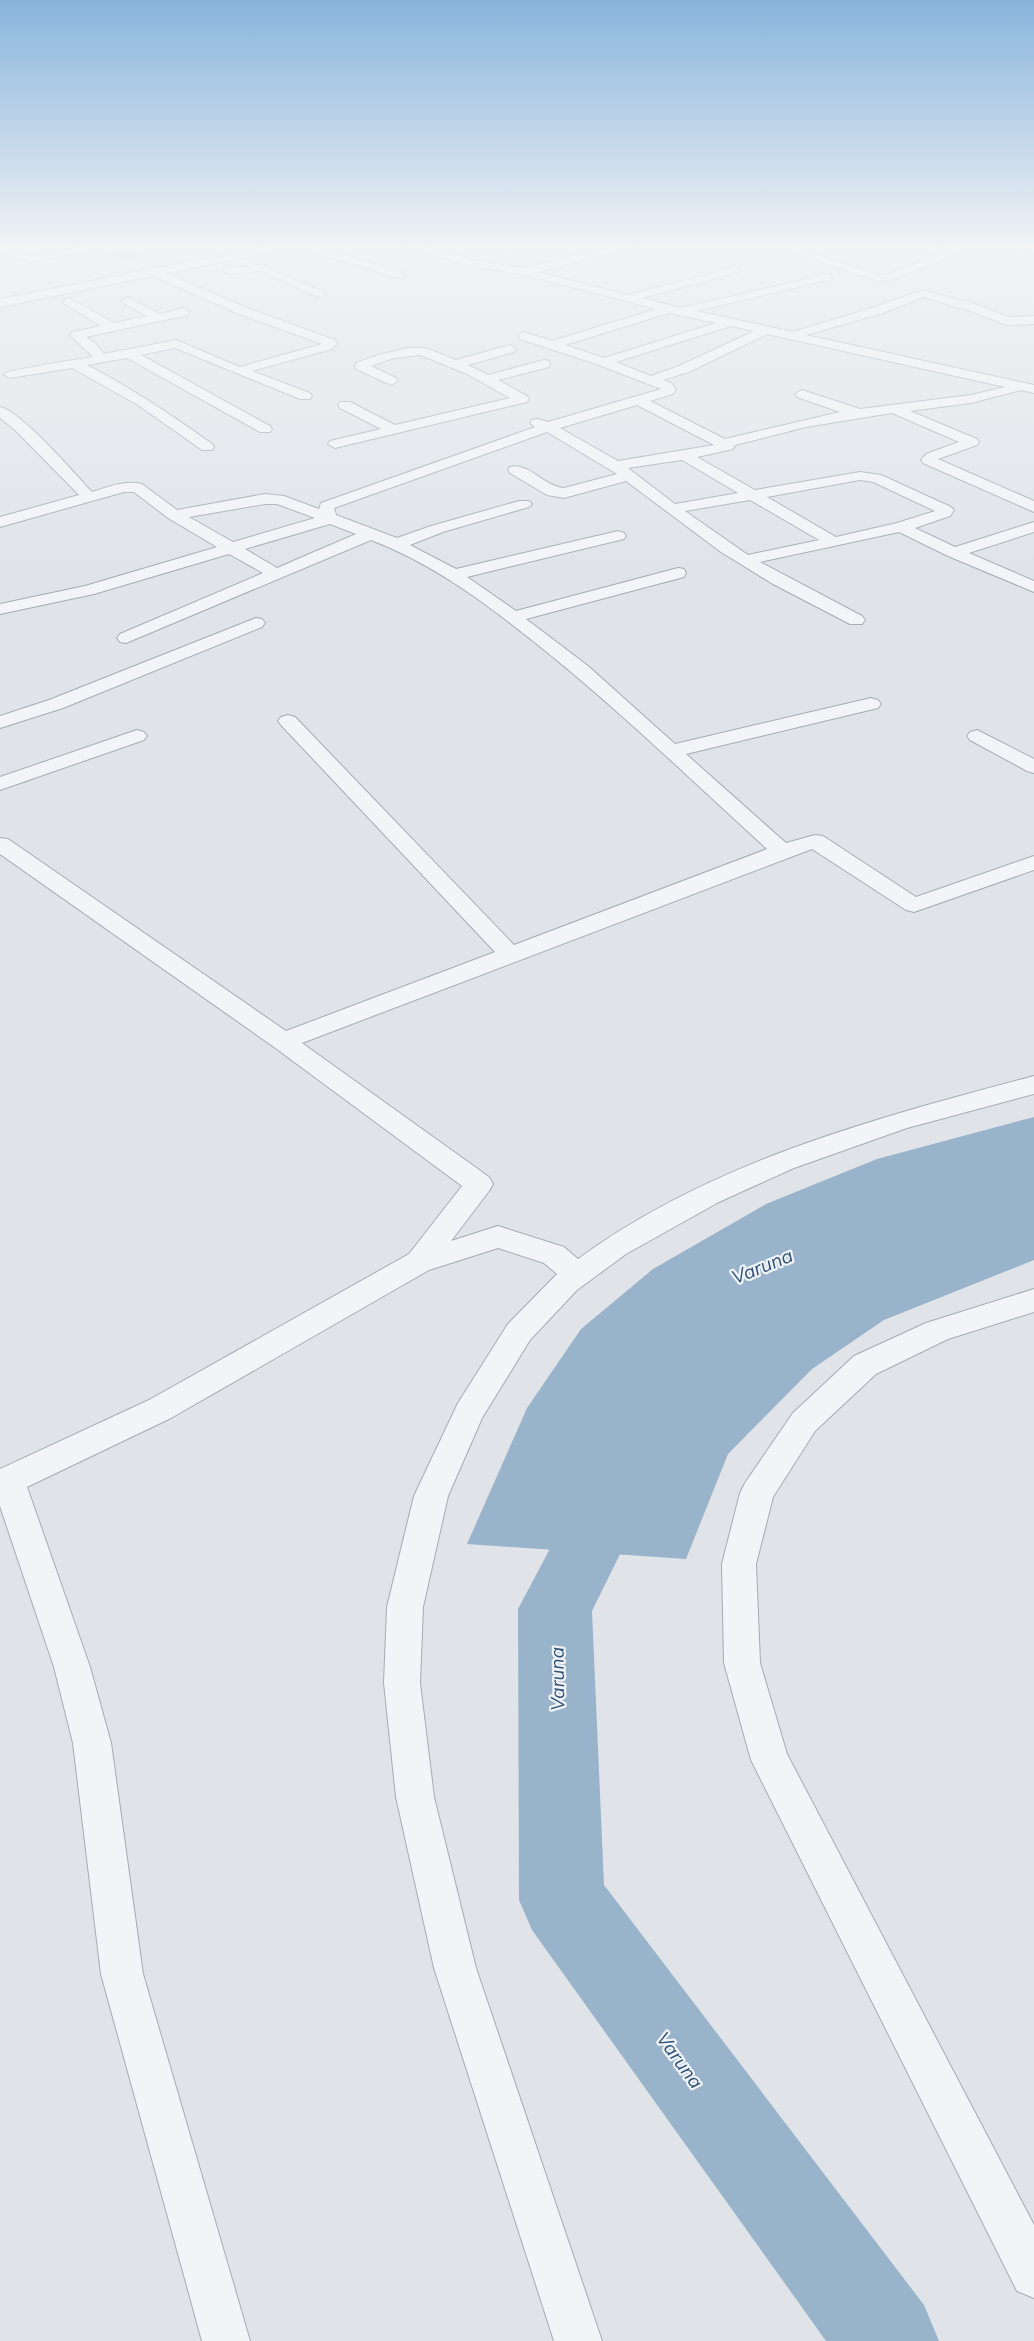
<svg xmlns="http://www.w3.org/2000/svg" width="1034" height="2341" font-family="Mulish,sans-serif">
	<style>
		.water { fill: #99b3cb }
		.lines { fill: none; stroke-linecap: round; stroke-linejoin: round }
		.river { fill: #99b3cb; fill-rule: evenodd }
		.building { fill: #b6bdc6 }
		.minor-casing { stroke: #a5abb3; stroke-width: 2 }
		.minor { fill: #f2f4f7; fill-rule: evenodd }
		.labels { text-anchor: middle; stroke-width: 4.5; stroke-linejoin: round; paint-order: stroke }
		.near-water-label { font-size: 19px; font-style: italic; fill: #305277; stroke: #eff3f7 }
	</style>
	<rect width="100%" height="100%" fill="#e0e4e9"/>
	<polygon class="water" points="1034,1117 1034,1260 884,1320 812,1369 728,1454 686,1559 467,1544 527,1408 581,1329 653,1269 766,1204 877,1159"/>
	<g class="lines">
		<polygon class="river" points="621,1451 645,1460 656,1481 592,1611 604,1885 924,2305 939,2341 826,2341 532,1930 519,1900 518,1609 597,1460"/>
	</g>
	<polygon class="building" points="129,249 142,257 116,261 103,254"/>
	<g class="lines">
		<g class="minor-casing">
			<g id="minor">
				<polygon points="86,243 101,243 103,246 98,249 31,262 0,252 0,245 32,256 87,245"/>
				<path d="M283,243H307L403,273L405,275L403,277H395L297,247L166,273L247,308L335,340L337,343L332,349L252,371L310,393L312,396L310,399H300L175,348L141,355L270,426L272,429L270,432H260L127,358L87,365C131,388 172,415 212,444L214,447L212,450H202L138,405L72,368L10,378L3,374C7,370 80,359 93,357L70,335L72,332L101,326L65,304L63,302L65,300L69,298L114,323L147,316L123,303L121,301L123,299L127,297L160,314L184,308L190,312L188,315L86,337L95,343L104,354L176,340L240,367L322,344L239,314L153,276L0,307V299Z"/>
				<path d="M393,243H412L472,260L524,268L628,243H648L538,272L628,295L735,267L741,270L739,272L642,298L681,308L828,274L832,275L834,277L832,279L696,311L793,332L875,307L922,290L978,305L1008,317L1034,316V324L1007,325L970,311L923,297L883,313L806,335L1034,385V393L1021,390L971,403L910,411L977,439L979,442L977,445L938,459L1034,501V512L923,463L921,460L926,454L959,442L892,413L806,427L735,445L733,449L697,457L755,490L860,472L881,475L951,507L954,510L950,516L915,528L955,547L1034,522V532L969,553L1034,581V592L948,556L899,532L760,562L862,616L865,620L862,624H850L773,584L721,552L626,481L564,498L547,495L510,473L508,470L510,467C528,462 545,487 564,488L617,474L547,432L334,508L336,515L397,538L431,526L519,501H529L532,504L529,507L443,532L410,545L456,569L618,531L624,533L626,536L624,539L467,577L516,611L678,568L684,569L686,573L684,577L526,619L588,666L675,744L871,698L878,700L881,704L878,708L686,754L786,843L815,835L823,836L916,897L1034,856V870L914,912L906,910L812,849L302,1043L489,1177L493,1184L489,1191L451,1241L498,1226L564,1247L578,1259C712,1161 876,1118 1034,1076V1094L907,1128L794,1168L719,1202L626,1254L577,1290L530,1340L482,1418L448,1496L423,1607L420,1683L434,1797L476,1968L602,2341H554L434,1968L396,1797L384,1683L387,1607L414,1496L458,1403L508,1324L557,1274L544,1263L498,1248L429,1270L171,1418L27,1487L90,1667L111,1743L143,1974L250,2341H202L101,1974L73,1743L54,1667L0,1506V1469L149,1400L409,1254L462,1186L274,1047L0,854V838L8,839L286,1031L495,952L281,725L278,721L281,717L288,715L295,717L514,945L767,849C689,778 612,703 528,637C480,599 429,562 371,540L126,643L120,642L117,638L120,634L263,573L229,554L94,594L0,614V604L85,586L217,547L168,518L134,492H124L0,527V517L79,495L14,429L0,418V407C22,412 74,473 92,492C108,487 126,480 142,484L177,510L265,494L284,496L319,509L321,503L535,427L530,423L532,420L537,419L548,422L661,389L599,365L520,339L518,336L524,332L552,341L656,309L526,275L467,265ZM669,313L716,323L604,358L565,345ZM731,326L754,331L679,366L651,376L616,362ZM767,334L1005,387L971,395L860,409L802,390L795,394L797,397L840,412L725,439L650,401L673,394L676,389L671,383L663,380L689,372ZM637,405L714,445L618,461L560,428ZM682,460L738,493L675,504L628,468ZM860,480L873,482L935,511L897,523L836,537L767,497ZM750,500L819,540L748,555L685,511ZM265,504H277L315,518L233,542L189,517ZM330,524L356,534L277,568L245,549Z"/>
				<polygon points="763,243 780,243 879,275 889,274 940,254 914,243 930,243 955,254 895,279 878,281"/>
				<polygon points="1028,243 1034,243 1034,247"/>
				<polygon points="260,265 324,292 326,294 320,297 316,296 259,271 229,274 223,271 229,268"/>
				<polygon points="510,345 516,349 514,352 468,365 488,375 544,360 549,361 550,364 549,367 498,380 527,396 529,399 527,402 335,448 328,444 330,441 381,429 340,408 338,405 340,402 350,402 395,425 510,398 467,374 420,355 394,358 371,366 396,378 398,381 391,385 356,369 355,366 356,363 378,355 408,348 426,348 456,360"/>
				<polygon points="256,618 262,619 265,623 262,627 63,708 0,728 0,716 49,700"/>
				<polygon points="137,730 144,732 147,736 144,740 0,790 0,777"/>
				<polygon points="977,730 1034,759 1034,773 1027,771 970,740 967,736 970,732"/>
				<polygon points="1034,1289 1034,1312 948,1339 876,1374 815,1431 773,1497 756,1564 760,1663 787,1754 1034,2225 1034,2298 1017,2291 751,1760 724,1663 722,1564 740,1493 745,1483 793,1413 854,1356 926,1323"/>
			</g>
		</g>
		<use href="#minor" class="minor"/>
	</g>
	<linearGradient id="sky" x2="0" y2="1"><stop stop-color="#88b4dc"/><stop offset="0.43" stop-color="#f1f3f5"/><stop offset="1" stop-color="#f1f3f5" stop-opacity="0"/></linearGradient>
	<rect width="1034" height="571" fill="url(#sky)"/>
	<g class="labels">
		<g class="near-water-label">
			<text transform="translate(762 1266) rotate(-22)" y="7">Varuna</text>
			<text transform="translate(557 1679) rotate(-91)" y="7">Varuna</text>
			<text transform="translate(680 2060) rotate(54)" y="7">Varuna</text>
		</g>
	</g>
</svg>
